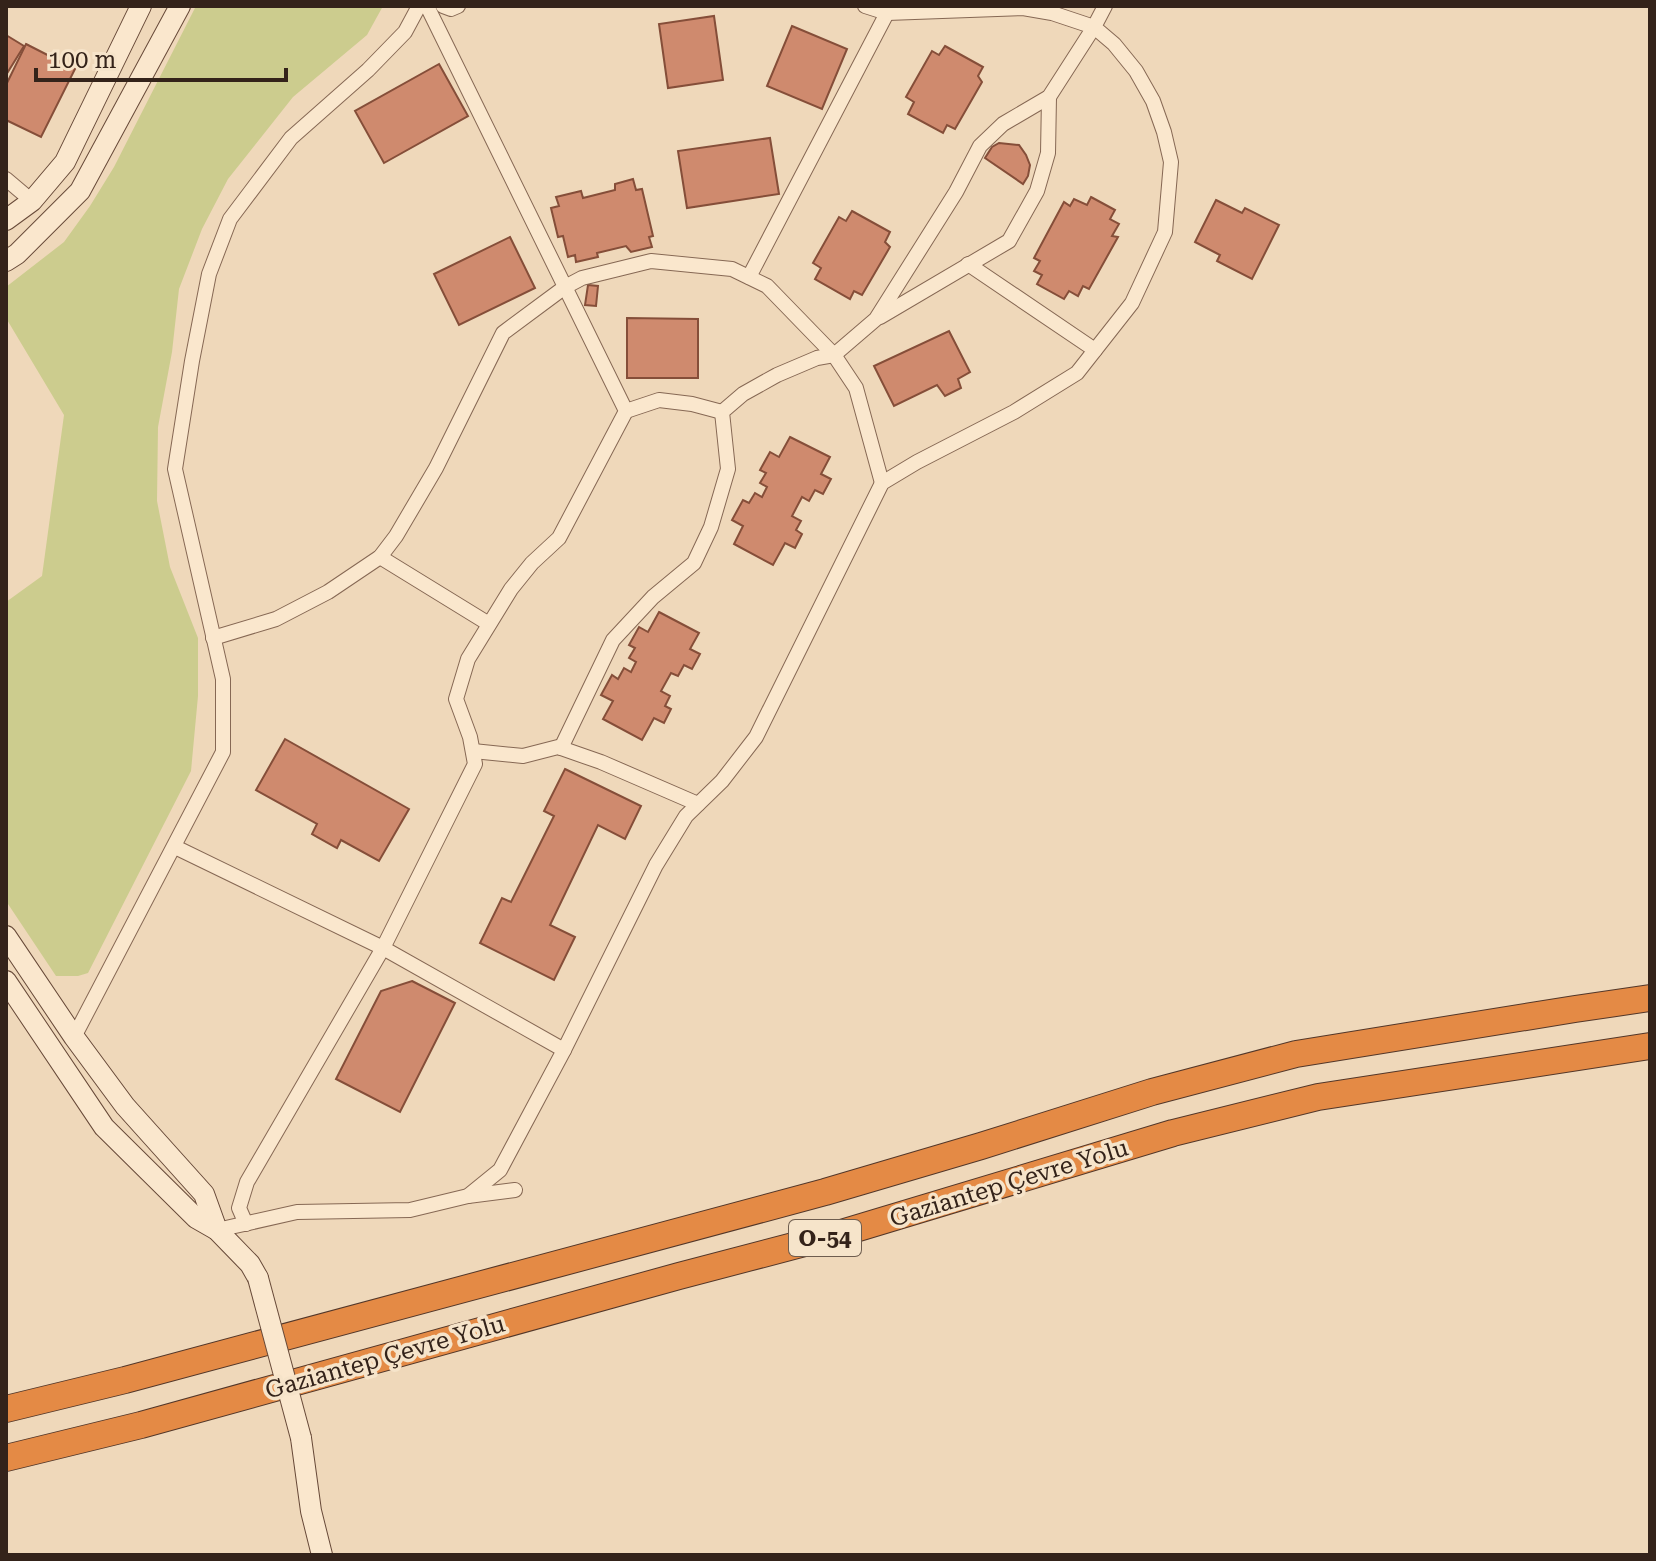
<svg xmlns="http://www.w3.org/2000/svg" width="1656" height="1561" font-family="'Roboto Serif',serif">
	<style>
		.green { fill: #cccc8e }
		.building { fill: #cf8a6e; stroke: #854e39; stroke-width: 2 }
		.lines { fill: none; stroke-linecap: round; stroke-linejoin: round }
		.street-casing { stroke: #866854; stroke-width: 16 }
		.secondary-casing { stroke: #674938; stroke-width: 22 }
		.highway-casing { stroke: #533729; stroke-width: 28 }
		.street { stroke: #fae7cd; stroke-width: 14 }
		.secondary { stroke: #fae7cd; stroke-width: 20 }
		.highway { stroke: #e48a45; stroke-width: 26 }
		.secondary-bridge-casing { stroke: #674938; stroke-width: 22; stroke-linecap: butt }
		.secondary-bridge { stroke: #fae7cd; stroke-width: 20 }
		.labels { text-anchor: middle; stroke-width: 7; stroke-linejoin: round; paint-order: stroke }
		.shield { fill: #f6e4ca; stroke: #6e5d4f; stroke-width: 2 }
		.shield-label { font-size: 22px; font-weight: bold; fill: #34231a }
		.street-label { font-size: 24px; fill: #34231a; stroke: #f6e4ca }
	</style>
	<rect width="100%" height="100%" fill="#efd8ba"/>
	<polygon class="green" points="196,6 383,6 367,35 293,97 228,179 202,229 179,289 172,352 158,427 157,501 170,567 198,638 198,696 191,771 88,973 78,976 56,976 6,901 6,602 42,576 64,415 6,318 6,287 64,242 90,206 114,167"/>
	<g class="building">
		<polygon points="714,16 723,80 668,88 659,24"/>
		<polygon points="792,26 847,49 822,109 767,86"/>
		<polygon points="6,35 24,46 6,75"/>
		<polygon points="26,44 75,69 41,137 6,120 6,85"/>
		<polygon points="945,46 983,67 978,76 982,82 955,129 947,125 943,133 908,114 914,102 906,97 932,51 939,55"/>
		<polygon points="439,64 468,116 384,163 355,111"/>
		<polygon points="770,138 779,194 687,208 678,151"/>
		<polygon points="999,143 1019,145 1026,155 1030,165 1028,176 1023,184 985,158 992,147"/>
		<polygon points="633,179 636,190 642,189 653,236 649,237 652,247 631,252 626,246 597,253 598,257 576,262 575,255 568,257 563,236 558,237 551,208 559,206 556,197 581,191 583,198 615,190 615,184"/>
		<polygon points="1091,197 1115,210 1110,219 1119,224 1112,236 1118,237 1089,289 1083,286 1078,296 1069,291 1064,299 1037,284 1042,275 1034,271 1040,261 1034,258 1064,202 1070,206 1074,199 1087,205"/>
		<polygon points="1216,200 1242,213 1245,208 1279,225 1252,279 1217,261 1220,255 1195,242"/>
		<polygon points="852,211 890,232 885,242 890,247 862,295 854,291 850,299 815,279 821,268 813,263 839,217 846,221"/>
		<polygon points="510,237 535,288 459,325 434,274"/>
		<polygon points="588,285 598,286 596,306 585,305"/>
		<polygon points="627,318 698,319 698,378 627,378"/>
		<polygon points="949,331 970,372 958,379 961,388 945,396 937,385 894,406 874,366"/>
		<polygon points="790,437 830,457 821,474 831,479 823,494 815,490 809,501 802,497 792,516 801,521 796,530 802,534 795,548 785,543 773,565 734,544 743,526 732,520 743,500 749,503 755,493 762,497 767,487 760,483 766,473 760,470 770,452 779,457"/>
		<polygon points="659,612 699,633 690,649 700,654 692,669 684,665 678,676 671,673 661,691 670,696 665,706 671,709 664,723 654,718 642,740 603,719 613,701 601,695 612,675 618,679 624,668 631,672 636,662 629,658 635,648 629,645 639,627 648,632"/>
		<polygon points="285,739 409,809 379,861 341,840 337,848 312,834 317,824 256,790"/>
		<polygon points="565,769 641,806 625,839 598,825 550,925 575,937 554,980 480,943 502,898 511,902 554,816 544,811"/>
		<polygon points="412,981 455,1003 400,1112 336,1079 381,991"/>
	</g>
	<g class="lines">
		<g class="street-casing">
			<g id="street">
				<polyline points="443,6 451,9 458,6"/>
				<polyline points="6,179 32,201"/>
				<polyline points="968,264 1095,350"/>
				<polyline points="749,277 887,13"/>
				<polyline points="880,317 1009,241 1037,191 1048,153 1049,97"/>
				<polyline points="626,411 659,400 692,404 722,412"/>
				<polyline points="380,557 489,624"/>
				<polyline points="213,638 276,619 328,592 380,557 396,536 436,468 503,333 565,287 582,278 651,261 732,269 767,286 834,355 856,388 882,483"/>
				<polyline points="561,748 613,640 653,597 694,563 711,527 728,469 722,412 743,394 777,375 817,358 834,355 876,319 956,192 980,146 1003,124 1049,97 1094,27 1052,13 1023,8 887,13 865,6"/>
				<polyline points="473,751 523,756 558,747 601,762 698,804"/>
				<polyline points="175,847 383,948 564,1050"/>
				<polyline points="74,1037 223,752 223,679 175,469 192,361 209,274 230,219 291,138 368,70 405,32 419,6"/>
				<polyline points="468,1196 515,1190"/>
				<polyline points="246,1224 239,1208 247,1182 383,948 475,764 470,737 456,699 468,659 511,589 532,563 559,538 626,411 427,6"/>
				<polyline points="217,1230 297,1212 410,1210 468,1196 500,1170 564,1050 656,865 686,816 722,781 756,737 882,483 917,462 1014,412 1077,373 1132,303 1165,232 1171,162 1164,132 1153,101 1136,71 1114,44 1094,27 1105,6"/>
			</g>
		</g>
		<g class="secondary-casing">
			<g id="secondary">
				<polyline points="6,220 32,201 65,162 141,6"/>
				<polyline points="6,261 17,254 80,191 180,6"/>
				<polyline points="6,936 74,1037 125,1106 204,1194 217,1230"/>
				<polyline points="6,981 104,1127 196,1218 217,1230 250,1264 258,1278"/>
				<polyline points="301,1438 311,1511 322,1555"/>
			</g>
		</g>
		<g class="highway-casing">
			<g id="highway">
				<polyline points="6,1409 125,1380 825,1192 981,1146 1152,1092 1296,1054 1575,1009 1650,998"/>
				<polyline points="6,1458 141,1425 679,1276 835,1235 1173,1133 1318,1097 1650,1046"/>
			</g>
		</g>
		<use href="#street" class="street"/>
		<use href="#secondary" class="secondary"/>
		<use href="#highway" class="highway"/>
		<g class="secondary-bridge-casing">
			<polyline id="secondary-bridge" points="258,1278 301,1438"/>
		</g>
		<use href="#secondary-bridge" class="secondary-bridge"/>
	</g>
	<g class="labels">
		<rect class="shield" x="789" y="1220" width="72" height="36" rx="6"/>
		<g class="shield-label">
			<text x="825" y="1246">O-54</text>
		</g>
		<g class="street-label">
			<text transform="translate(1009 1183) rotate(-17)" y="8">Gaziantep Çevre Yolu</text>
			<text transform="translate(385 1357) rotate(-16)" y="8">Gaziantep Çevre Yolu</text>
		</g>
	</g>
	<rect width="1656" height="1561" fill="none" stroke="#34231a" stroke-width="16"/>
	<path d="M36 68v12h250v-12" fill="none" stroke="#34231a" stroke-width="4"/>
	<text x="48" y="68" font-size="24" fill="#34231a" stroke="#f6e4ca" stroke-width="6" paint-order="stroke">100 m</text>
</svg>
